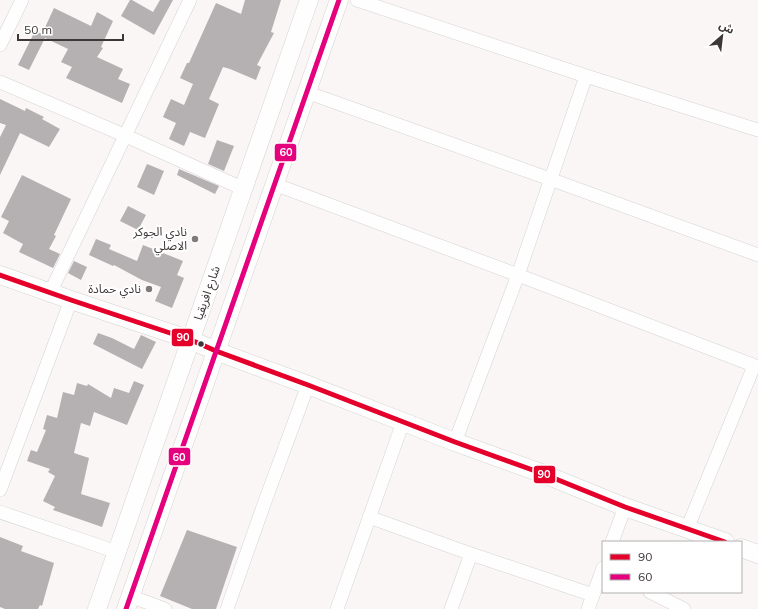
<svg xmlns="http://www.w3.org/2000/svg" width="758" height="609" font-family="Mulish,'Noto Sans Arabic',sans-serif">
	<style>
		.building { fill: #b5b0b1 }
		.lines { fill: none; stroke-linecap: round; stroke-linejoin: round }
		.street-casing { stroke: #d7d2d2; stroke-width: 14 }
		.secondary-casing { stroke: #d7d2d2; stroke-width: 19 }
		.street { stroke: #fefefe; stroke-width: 13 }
		.secondary { stroke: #fefefe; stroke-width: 18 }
		.bus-1-casing { stroke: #fff; stroke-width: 8 }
		.bus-2-casing { stroke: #fff; stroke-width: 8 }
		.bus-1 { stroke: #e4002b; stroke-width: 5 }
		.bus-2 { stroke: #e5007d; stroke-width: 5 }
		.poi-dot { fill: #807a7a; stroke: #fff; stroke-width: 1.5 }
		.bus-dot { fill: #3d3738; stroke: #fff; stroke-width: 1.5 }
		.labels { text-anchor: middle; stroke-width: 4; stroke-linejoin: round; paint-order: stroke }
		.poi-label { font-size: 12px; fill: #3d3738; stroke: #fff; text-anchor: end }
		.street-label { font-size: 12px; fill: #3d3738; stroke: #fff }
		.line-badge { stroke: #fff; stroke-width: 1.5 }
		.badge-label { font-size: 11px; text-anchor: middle; font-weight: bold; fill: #fff }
	</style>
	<rect width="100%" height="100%" fill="#fbf6f6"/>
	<g class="building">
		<polygon points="130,0 132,0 153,12 160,0 173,0 154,35 121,16"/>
		<polygon points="245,0 281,0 271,32 274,33 257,65 261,67 256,80 230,69 223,67 209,99 219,104 205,138 190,132 184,146 169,139 176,123 163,117 171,99 184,105 193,84 180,78 187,63 189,63 216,3 241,14"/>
		<polygon points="54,8 91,26 97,12 113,21 101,47 103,48 97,57 123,69 118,79 130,84 122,103 66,78 72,67 61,62 68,49 45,38 29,70 18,65 35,31 42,34"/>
		<polygon points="0,99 25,111 26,108 44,117 42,119 60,129 49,147 20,133 0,175 0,137 6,125 0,123"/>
		<polygon points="217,140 234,146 224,171 208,164"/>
		<polygon points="147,164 164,171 154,195 137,187"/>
		<polygon points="179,169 219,186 215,194 177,175"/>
		<polygon points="22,175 71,199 54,235 56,236 49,249 60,254 53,268 19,252 23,244 3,233 9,221 1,217"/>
		<polygon points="128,206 146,215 138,230 120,221"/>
		<polygon points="96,239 111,245 109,249 137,261 143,245 183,261 177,275 184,278 172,308 155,301 161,287 142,280 114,265 113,266 89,255"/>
		<polygon points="74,261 87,267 81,280 68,273"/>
		<polygon points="98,333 112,338 134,349 141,335 156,342 142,369 93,344"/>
		<polygon points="134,381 144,385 127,425 94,412 90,426 81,423 74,453 89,458 81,494 110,503 102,527 53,510 55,507 43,501 55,476 48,472 50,469 27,461 31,450 37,452 46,430 43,429 47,415 57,418 63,392 74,395 77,383 87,386 88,384 111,398 114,388 129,393"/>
		<polygon points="187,530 237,547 216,609 192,609 160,596"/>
		<polygon points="0,537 23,546 21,551 54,563 42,606 40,605 38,609 5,609 0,607"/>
	</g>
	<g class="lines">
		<g class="street-casing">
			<g id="street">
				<polyline points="357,0 586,76 758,130"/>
				<polyline points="0,45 22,0"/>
				<polyline points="0,82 126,136 244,189"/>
				<polyline points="306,92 550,179 758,255"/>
				<polyline points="274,184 518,275 758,367"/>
				<polyline points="50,293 190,0"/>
				<polyline points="455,442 518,275 586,76"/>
				<polyline points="0,490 71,300"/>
				<polyline points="0,512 117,552"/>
				<polyline points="369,517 471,554 593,595"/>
				<polyline points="687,529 754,366"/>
				<polyline points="612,542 625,507"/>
				<polyline points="650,592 684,609"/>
				<polyline points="130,596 165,609"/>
				<polyline points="227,609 264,504 308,385"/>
				<polyline points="337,609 403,422"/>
				<polyline points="451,609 471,554"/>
				<polyline points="588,609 603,568"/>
			</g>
		</g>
		<g class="secondary-casing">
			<g id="secondary">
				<polyline points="0,275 71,300 191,340 216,351 308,385 455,442 541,473 625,507 725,542"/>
				<polyline points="741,548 758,554"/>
				<polyline points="97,609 309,0"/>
				<polyline points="126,609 339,0"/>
			</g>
		</g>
		<use href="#street" class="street"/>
		<use href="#secondary" class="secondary"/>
		<g class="bus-1-casing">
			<polyline id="bus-1" points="0,275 71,300 191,340 216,351 308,385 455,442 541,473 625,507 725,542"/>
		</g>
		<g class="bus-2-casing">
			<polyline id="bus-2" points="126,609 339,0"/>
		</g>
		<use href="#bus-1" class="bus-1"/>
		<use href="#bus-2" class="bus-2"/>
	</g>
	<g class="poi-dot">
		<circle cx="195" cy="239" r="4"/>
		<circle cx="149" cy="289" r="4"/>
	</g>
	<circle class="bus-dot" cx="201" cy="344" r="3.5"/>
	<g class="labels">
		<g class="poi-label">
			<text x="187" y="236">نادي الجوكر<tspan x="187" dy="14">الاصلي</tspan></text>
			<text x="141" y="293">نادي حمادة</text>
		</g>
		<g class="street-label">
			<text transform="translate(207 293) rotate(-71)" y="4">شارع افريقيا</text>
		</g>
	</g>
	<g class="line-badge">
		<rect x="274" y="143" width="23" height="19" rx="4" fill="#e5007d"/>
		<rect x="171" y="328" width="23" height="19" rx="4" fill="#e4002b"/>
		<rect x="168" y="447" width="23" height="19" rx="4" fill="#e5007d"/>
		<rect x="533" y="465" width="23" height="19" rx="4" fill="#e4002b"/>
	</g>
	<g class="badge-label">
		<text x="286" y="156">60</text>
		<text x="183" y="341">90</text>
		<text x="179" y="461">60</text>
		<text x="544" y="478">90</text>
	</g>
	<rect x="602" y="541" width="140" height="52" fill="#ffffff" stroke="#b1afaf"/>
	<rect x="610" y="554" width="20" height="6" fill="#e4002b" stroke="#b1afaf"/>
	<text x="638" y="561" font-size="12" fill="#3d3738">90</text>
	<rect x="610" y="574" width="20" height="6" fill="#e5007d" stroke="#b1afaf"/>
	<text x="638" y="581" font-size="12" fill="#3d3738">60</text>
	<g transform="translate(722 36) rotate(28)" stroke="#ffffff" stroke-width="3" paint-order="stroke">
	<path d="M0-3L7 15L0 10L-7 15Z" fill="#3d3738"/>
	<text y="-6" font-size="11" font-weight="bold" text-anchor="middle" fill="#3d3738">ش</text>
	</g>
	<path d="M18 34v6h105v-6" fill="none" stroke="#3d3738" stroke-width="2"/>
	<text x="24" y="34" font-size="12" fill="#3d3738" stroke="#ffffff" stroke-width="3" paint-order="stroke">50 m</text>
</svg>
